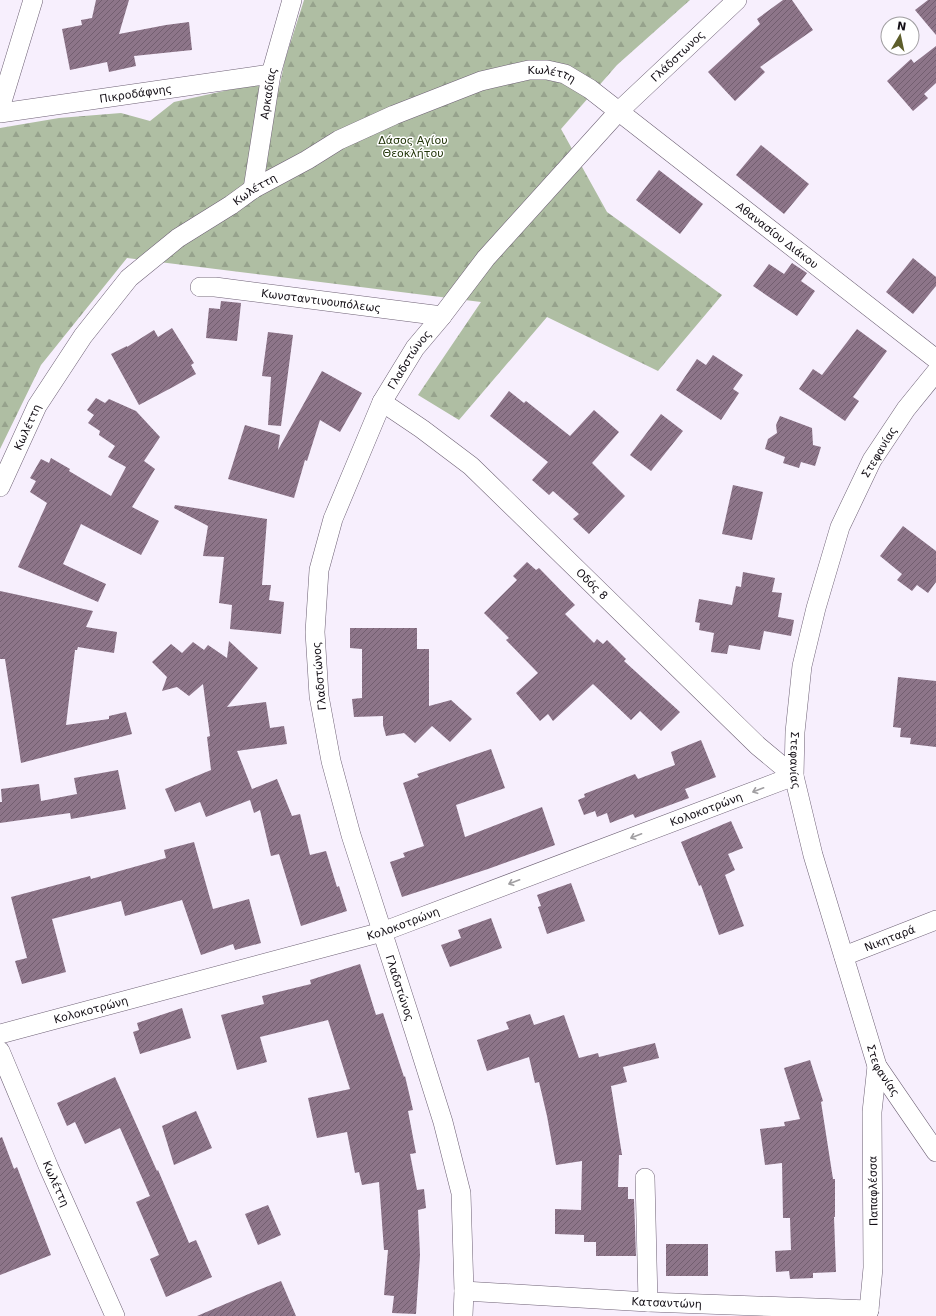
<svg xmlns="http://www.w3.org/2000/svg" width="936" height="1316" font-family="'DejaVu Sans',sans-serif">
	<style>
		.forest { fill: url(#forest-firs) }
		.building { fill: url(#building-hatch) }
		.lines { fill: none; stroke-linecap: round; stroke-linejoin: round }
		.minor-casing { stroke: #6e6175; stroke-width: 20 }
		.minor { stroke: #fff; stroke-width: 19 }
		.oneway { stroke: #a19fa2 }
		.labels { text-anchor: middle; stroke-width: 3; stroke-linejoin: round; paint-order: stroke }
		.street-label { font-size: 11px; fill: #140f16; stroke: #fff }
		.park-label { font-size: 11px; fill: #223509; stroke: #fff }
	</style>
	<defs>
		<pattern id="forest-firs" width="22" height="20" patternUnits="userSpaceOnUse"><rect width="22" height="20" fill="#afbea3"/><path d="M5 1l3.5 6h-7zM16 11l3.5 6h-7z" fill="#96a28c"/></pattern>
		<pattern id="building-hatch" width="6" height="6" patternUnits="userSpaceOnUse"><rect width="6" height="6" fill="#8d7589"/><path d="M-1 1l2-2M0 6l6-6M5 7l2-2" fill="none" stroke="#725e6f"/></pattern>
	</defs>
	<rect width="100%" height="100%" fill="#f7effd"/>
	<polygon class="forest" points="304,0 690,0 617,65 561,129 607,212 722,295 658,371 547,317 459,420 418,395 481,302 127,258 41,365 0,449 0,128 59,118 121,113 150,121 174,102 251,85 279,88 285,60"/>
	<g class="building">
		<polygon points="96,0 129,0 119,34 166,25 189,22 192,50 134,56 136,66 109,72 107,62 70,70 62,29 82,25 81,20 92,18"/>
		<polygon points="783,0 792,0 813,30 760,67 765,72 735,101 708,72 760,24 757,19"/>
		<polygon points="928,0 936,0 936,35 915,10"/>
		<polygon points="936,46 936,83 924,94 928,98 913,111 887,81 911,59 914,63"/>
		<polygon points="761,145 809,184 784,214 736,175"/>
		<polygon points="659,170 703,204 680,234 636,200"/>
		<polygon points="913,258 936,277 936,286 913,314 886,292"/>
		<polygon points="792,263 807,273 801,281 815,291 797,316 753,286 769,264 784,274"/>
		<polygon points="221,301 241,303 237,341 206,338 209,308 220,309"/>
		<polygon points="172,328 194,363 191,365 196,374 173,387 139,405 111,354 127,346 127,347 154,330 158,337"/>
		<polygon points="857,329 887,351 853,397 859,401 845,421 799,389 813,369 822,375"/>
		<polygon points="268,332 293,335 281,426 268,425 271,377 262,376"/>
		<polygon points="713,355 743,375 733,389 739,393 721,420 676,390 697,359 706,365"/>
		<polygon points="322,371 362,393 340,432 320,420 307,461 305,460 294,498 228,479 245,425 280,435 278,450"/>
		<polygon points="509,391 524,403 526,401 570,436 594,410 619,432 592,463 625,496 589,534 573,519 579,514 553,491 549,495 532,480 548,462 490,416"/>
		<polygon points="96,398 105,403 109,399 136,411 160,437 144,461 155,469 132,507 159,521 141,555 81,524 63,564 106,584 98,602 18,567 47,503 30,492 36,481 30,478 41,459 49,463 51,458 70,469 69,471 111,496 126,467 108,457 115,446 99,435 100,431 88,423 94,415 87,410"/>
		<polygon points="661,414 683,431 651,471 630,455"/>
		<polygon points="780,416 812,428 813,445 821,447 815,466 801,462 799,468 783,463 785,457 765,449 768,439 777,433 776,425"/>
		<polygon points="733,485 763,492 752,540 722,534"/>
		<polygon points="175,505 267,519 262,585 271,585 269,600 284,602 281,634 230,629 232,605 219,603 224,557 203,556 208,526 174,508"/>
		<polygon points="903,526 936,551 936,582 928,593 917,585 912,591 897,580 902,574 880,556"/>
		<polygon points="527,562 536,570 539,568 575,605 565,614 594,643 597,639 603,644 607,640 626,659 624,661 680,712 661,731 640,711 631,720 593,684 553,721 548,714 540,721 516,693 538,673 506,640 509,638 484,613 517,580 513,576"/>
		<polygon points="743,572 775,578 772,592 782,593 778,617 794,620 791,636 764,631 760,650 729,645 727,654 711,652 714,633 699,630 700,623 695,622 699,599 732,605 736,586 741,587"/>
		<polygon points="0,591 93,611 86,627 117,632 114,653 78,647 77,650 75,650 66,725 109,719 109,716 126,712 132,734 21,763 5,659 0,659"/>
		<polygon points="350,628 417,628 417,649 429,649 429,706 451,700 472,719 450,742 432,726 415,743 404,733 386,736 383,725 383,716 354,717 352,699 362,698 362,649 350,648"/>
		<polygon points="229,641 258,668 227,707 266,702 270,728 284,726 287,744 237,751 252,789 277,779 292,816 300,814 310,855 326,851 337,887 339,886 347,911 301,926 279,854 271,856 260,810 254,813 250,800 206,817 200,802 175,812 165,789 211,770 207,737 210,736 203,684 189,696 177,687 162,691 167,677 152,662 171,644 182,653 193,642 204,650 208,645 227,658"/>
		<polygon points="898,677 936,681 936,747 910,744 911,738 900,737 901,728 893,727"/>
		<polygon points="701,740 716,777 685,789 689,798 635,818 633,814 610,823 607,813 597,817 595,811 584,815 578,800 585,797 584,794 635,774 638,779 675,765 671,752"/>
		<polygon points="491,749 505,788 456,805 465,837 542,807 555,845 488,869 402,897 390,862 405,857 403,853 424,846 403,783 419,777 417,774"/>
		<polygon points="118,770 126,809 71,819 70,813 0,823 0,802 2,802 1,789 39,784 41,801 77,794 74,778"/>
		<polygon points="731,821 743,848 728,854 735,870 725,875 744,926 719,935 701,885 699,886 681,842"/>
		<polygon points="194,842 213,909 249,899 261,943 235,950 233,944 201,955 182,900 125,916 121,901 52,919 66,972 22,984 15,961 27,958 11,897 90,876 91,879 166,858 164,850"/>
		<polygon points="571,883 585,921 547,934 538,907 541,906 537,895"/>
		<polygon points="491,918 502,948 450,967 441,945 461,938 458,930"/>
		<polygon points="360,964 376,1015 383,1013 404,1077 405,1076 413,1110 408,1111 416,1153 410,1154 417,1190 424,1189 426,1208 418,1210 420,1255 416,1314 392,1313 394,1296 384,1295 388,1250 384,1250 379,1182 362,1185 359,1172 355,1173 347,1132 317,1138 308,1098 350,1089 328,1020 260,1037 267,1062 237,1070 221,1015 264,1004 262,996 311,984 310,980"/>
		<polygon points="182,1008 191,1038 140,1054 133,1032 139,1030 137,1023"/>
		<polygon points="530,1014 534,1025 564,1015 579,1058 598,1053 599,1057 655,1043 659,1058 623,1067 627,1082 611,1086 622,1155 619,1155 618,1187 628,1187 628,1199 634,1199 636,1256 596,1256 596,1242 584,1242 584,1235 555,1234 555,1209 581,1210 582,1161 556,1165 547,1116 539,1082 535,1083 529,1057 487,1071 477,1040 509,1029 506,1022"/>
		<polygon points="810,1060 823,1101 821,1102 833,1179 835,1179 835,1217 834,1217 836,1272 813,1273 813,1278 790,1279 789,1271 776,1272 775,1251 791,1250 790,1218 783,1218 782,1163 765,1165 760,1129 785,1126 784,1122 800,1119 784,1068"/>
		<polygon points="115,1077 157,1171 158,1170 189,1243 196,1240 212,1277 166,1297 150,1259 159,1255 136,1202 150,1196 120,1128 85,1144 75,1122 67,1126 57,1103"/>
		<polygon points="196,1111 212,1148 174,1165 162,1126"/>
		<polygon points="2,1137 14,1169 17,1167 51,1255 0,1275 0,1138"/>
		<polygon points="268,1205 281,1235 258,1245 245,1214"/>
		<rect x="666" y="1244" width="42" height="32"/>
		<polygon points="281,1281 296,1316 197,1316 251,1293"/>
	</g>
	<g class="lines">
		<g class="minor-casing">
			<g id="minor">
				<polyline points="0,108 33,0"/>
				<path id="s1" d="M0,113L271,74"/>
				<path id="s2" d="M253,189L271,74L292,0"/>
				<path id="s3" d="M200,287H215L442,316"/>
				<path id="s4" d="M936,372L906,409L872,460L840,527L816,608L802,666L795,732L794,776L813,855L877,1066L936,1152"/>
				<path id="s5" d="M0,487L37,406L83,336L129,278L178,238L231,205L253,189L307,160L339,140L394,115L481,81L529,70H547L565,74L590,89L936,359"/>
				<path id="s6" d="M844,956L936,920"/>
				<path id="s7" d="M0,1034L382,932L794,776L758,746L471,466L422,429L382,402"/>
				<path id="s8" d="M0,1051L49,1168L115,1316"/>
				<polyline points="645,1178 648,1302"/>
				<path id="s9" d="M464,1291L648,1302L869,1310"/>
				<path id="s10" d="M463,1316L464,1291L461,1193L443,1122L414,1030L351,835L331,761L319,696L315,632L319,570L333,519L382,402L415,348L442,316L486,258L618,112L737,0"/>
				<polyline points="867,1316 869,1310 873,1268 872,1112 877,1066"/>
			</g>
		</g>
		<use href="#minor" class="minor"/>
	</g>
	<defs><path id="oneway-shaft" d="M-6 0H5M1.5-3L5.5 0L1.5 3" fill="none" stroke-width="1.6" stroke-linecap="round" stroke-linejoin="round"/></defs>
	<g class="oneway">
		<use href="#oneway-shaft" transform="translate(758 790) rotate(159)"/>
		<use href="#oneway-shaft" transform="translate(636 836) rotate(159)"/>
		<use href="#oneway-shaft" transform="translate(514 882) rotate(159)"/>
	</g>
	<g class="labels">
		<g class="street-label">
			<text dy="4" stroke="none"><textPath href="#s10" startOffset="1403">Γλάδστωνος</textPath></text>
			<text dy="4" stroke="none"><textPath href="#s5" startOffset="725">Κωλέττη</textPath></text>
			<text dy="4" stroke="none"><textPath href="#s1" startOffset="137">Πικροδάφνης</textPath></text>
			<text dy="4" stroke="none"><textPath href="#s2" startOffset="97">Αρκαδίας</textPath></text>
			<text dy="4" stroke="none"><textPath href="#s5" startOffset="401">Κωλέττη</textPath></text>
			<text dy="4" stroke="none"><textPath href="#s5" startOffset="1005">Αθανασίου Διάκου</textPath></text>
			<text dy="4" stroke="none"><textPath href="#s3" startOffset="122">Κωνσταντινουπόλεως</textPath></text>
			<text dy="4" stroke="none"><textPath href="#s10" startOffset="997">Γλαδστώνος</textPath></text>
			<text dy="4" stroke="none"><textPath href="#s5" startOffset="66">Κωλέττη</textPath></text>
			<text transform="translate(879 452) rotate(-59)" y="4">Στεφανίας</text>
			<text transform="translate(592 584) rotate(44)" y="4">Οδός 8</text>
			<text transform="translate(319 676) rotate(-95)" y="4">Γλαδστώνος</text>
			<text dy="4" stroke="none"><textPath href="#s4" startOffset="422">Στεφανίας</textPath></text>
			<text dy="4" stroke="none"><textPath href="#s7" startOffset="742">Κολοκοτρώνη</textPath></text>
			<text dy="4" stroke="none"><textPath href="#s7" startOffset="418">Κολοκοτρώνη</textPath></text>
			<text dy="4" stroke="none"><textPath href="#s6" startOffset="49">Νικηταρά</textPath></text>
			<text transform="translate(400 988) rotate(72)" y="4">Γλαδστώνος</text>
			<text dy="4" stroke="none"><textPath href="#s7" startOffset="94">Κολοκοτρώνη</textPath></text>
			<text dy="4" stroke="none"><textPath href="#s4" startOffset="746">Στεφανίας</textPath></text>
			<text dy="4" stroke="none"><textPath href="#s8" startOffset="144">Κωλέττη</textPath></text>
			<text transform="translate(873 1191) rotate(-91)" y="4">Παπαφλέσσα</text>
			<text dy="4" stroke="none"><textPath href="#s9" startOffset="203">Κατσαντώνη</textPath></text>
		</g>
		<g class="park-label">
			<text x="413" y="144">Δάσος Αγίου<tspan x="413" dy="13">Θεοκλήτου</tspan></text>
		</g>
	</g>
	<g transform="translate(900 36) rotate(9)"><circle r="19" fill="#ffffff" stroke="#a19fa2"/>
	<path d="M0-3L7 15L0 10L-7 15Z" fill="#5d5e2b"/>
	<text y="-6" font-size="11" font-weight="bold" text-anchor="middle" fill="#140f16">N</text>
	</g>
</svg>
